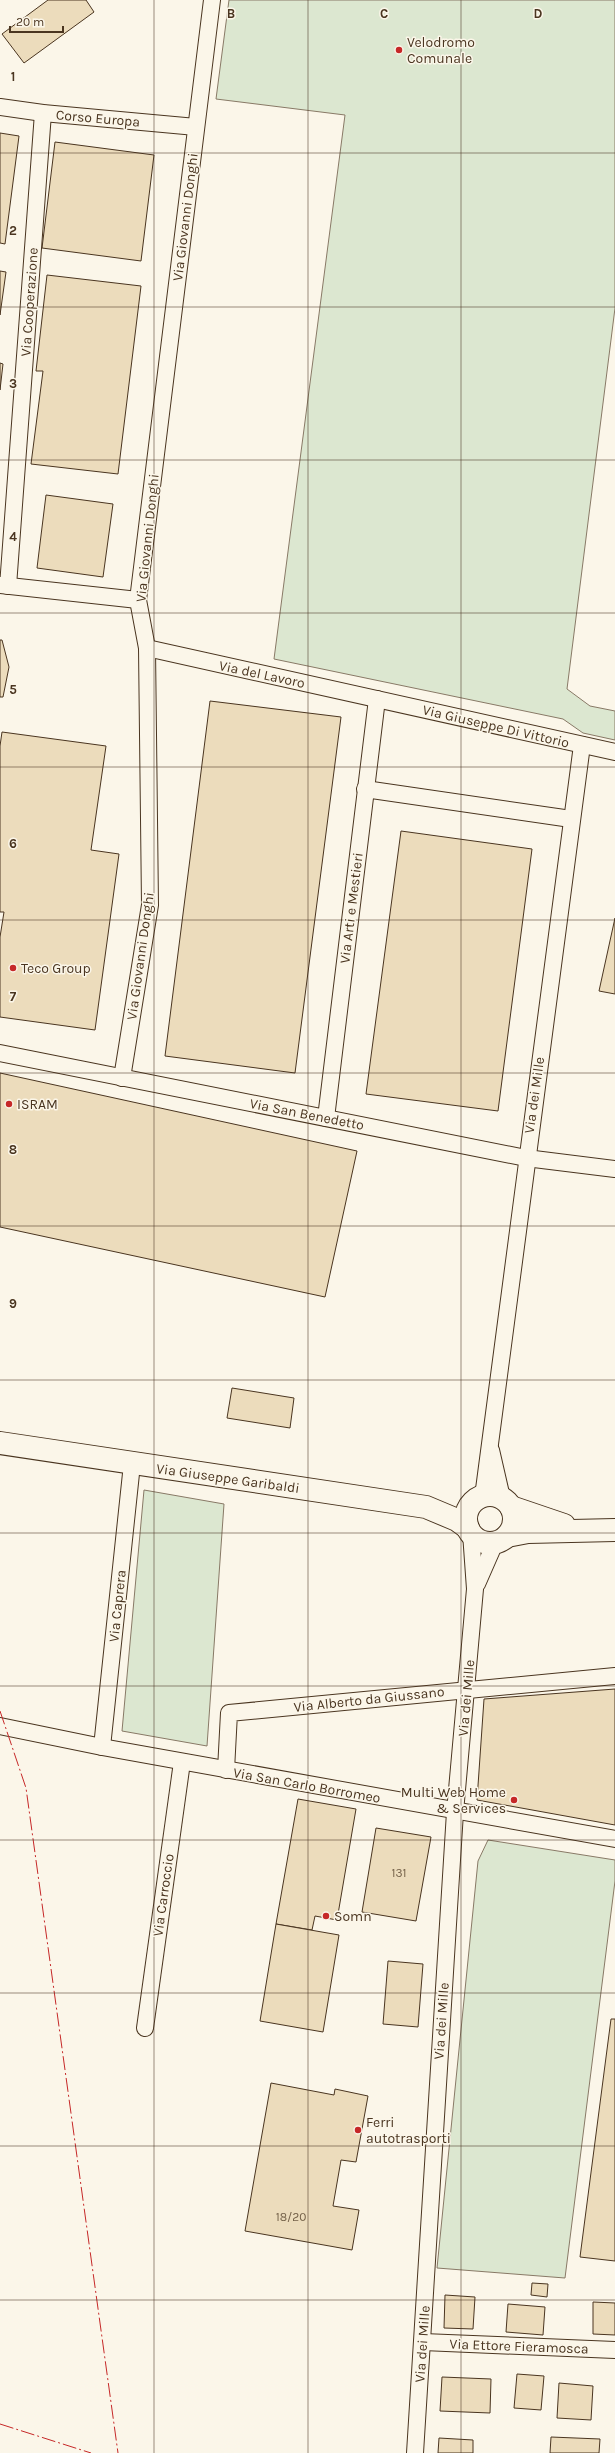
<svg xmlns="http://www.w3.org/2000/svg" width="615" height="2453" font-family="Karla,sans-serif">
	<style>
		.green { fill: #dce7d0; stroke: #887966 }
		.building { fill: #ecdcbc; stroke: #4a3520 }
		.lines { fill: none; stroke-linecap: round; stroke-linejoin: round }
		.street-casing { stroke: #4a3520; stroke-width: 18 }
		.secondary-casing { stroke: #4a3520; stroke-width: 24 }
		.street { stroke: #fbf6e9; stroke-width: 16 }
		.secondary { stroke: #fbf6e9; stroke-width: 22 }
		.power { stroke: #c62828; stroke-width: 1; stroke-dasharray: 14 3 2 3; stroke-linecap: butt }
		.grid { fill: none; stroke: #4a3520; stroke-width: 1; stroke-opacity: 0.55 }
		.poi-dot { fill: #c62828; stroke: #fbf6e9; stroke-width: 1.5 }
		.labels { text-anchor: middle; stroke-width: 3; stroke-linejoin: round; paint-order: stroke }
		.number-label { font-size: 12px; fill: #725f47 }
		.poi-label { font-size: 14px; fill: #4a3520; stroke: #fbf6e9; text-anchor: start }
		.street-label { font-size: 14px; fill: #4a3520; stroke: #fbf6e9 }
		.grid-label { font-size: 13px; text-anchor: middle; font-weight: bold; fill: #4a3520; stroke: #fbf6e9; stroke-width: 3; stroke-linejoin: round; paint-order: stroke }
	</style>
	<rect width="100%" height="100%" fill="#fbf6e9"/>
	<g class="green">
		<polygon points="229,0 615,0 615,308 567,689 590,706 615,711 615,740 583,733 563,719 274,659 345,115 216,99"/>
		<polygon points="144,1490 224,1504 207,1746 122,1731"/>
		<polygon points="488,1840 615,1860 615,1881 565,2278 437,2268 478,1861"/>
	</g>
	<g class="building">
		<polygon points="48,0 86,0 94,12 24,63 2,34"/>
		<polygon points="0,133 19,136 5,244 0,243"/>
		<polygon points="55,142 154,155 141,261 42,248"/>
		<polygon points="0,271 6,272 0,315"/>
		<polygon points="47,275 141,286 118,474 31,464 43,371 36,371"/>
		<polygon points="0,363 3,364 0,390"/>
		<polygon points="46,495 113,504 103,577 37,568"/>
		<polygon points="0,640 2,640 9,667 3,697 0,697"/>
		<polygon points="210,701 341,717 295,1073 165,1056"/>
		<polygon points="2,732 106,746 91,850 119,854 95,1030 0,1017 0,937 4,912 0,912 0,746"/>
		<polygon points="401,831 532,849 498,1111 366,1094"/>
		<polygon points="615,918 615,994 599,991"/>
		<polygon points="0,1073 357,1151 325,1297 0,1227"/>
		<polygon points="232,1388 294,1398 290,1428 227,1418"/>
		<polygon points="615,1689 615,1825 477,1800 484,1699"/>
		<polygon points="298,1799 356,1809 337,1920 315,1916 312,1930 276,1924"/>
		<polygon points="376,1828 431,1837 416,1921 362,1912"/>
		<polygon points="276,1924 339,1935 323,2032 260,2021"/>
		<polygon points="388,1961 423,1964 418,2027 383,2024"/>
		<polygon points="611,2019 615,2019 615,2261 580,2257"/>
		<polygon points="271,2083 334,2095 335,2089 368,2096 356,2162 341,2160 333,2206 359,2210 352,2250 245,2231"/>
		<polygon points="532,2283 548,2284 547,2297 531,2295"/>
		<polygon points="445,2295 475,2297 473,2329 444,2328"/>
		<polygon points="593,2302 615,2303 615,2335 593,2334"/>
		<polygon points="508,2304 545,2307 543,2335 506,2332"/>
		<polygon points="517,2374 544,2376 541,2410 514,2408"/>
		<polygon points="442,2377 491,2379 490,2413 440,2411"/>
		<polygon points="559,2383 593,2386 591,2420 557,2418"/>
		<polygon points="551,2437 600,2439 599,2453 550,2453"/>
		<polygon points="439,2438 473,2440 473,2453 438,2453"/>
	</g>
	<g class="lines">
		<g class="street-casing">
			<g id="street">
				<polyline points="0,107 43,113 196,127"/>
				<polyline points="0,585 138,600"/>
				<polyline points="8,586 43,113"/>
				<polyline points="147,648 615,752"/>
				<polyline points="365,789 571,819"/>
				<polyline points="0,1053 526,1158 615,1169"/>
				<polyline points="122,1078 150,905 147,648 138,600 212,0"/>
				<polyline points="326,1118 377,699"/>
				<polyline points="491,1450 502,1498"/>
				<polyline points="483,1497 582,745"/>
				<polyline points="477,1584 495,1543"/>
				<polyline points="0,1726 102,1747 615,1839"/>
				<polyline points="102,1747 132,1464"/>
				<polyline points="226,1770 229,1713 615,1676"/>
				<polyline points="145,2028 182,1762"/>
				<polyline points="423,2342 615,2350"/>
				<polyline points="415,2453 455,1812 475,1589 471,1533"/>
			</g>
		</g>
		<g class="secondary-casing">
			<g id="secondary">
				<polyline points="0,1443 426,1507 457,1520 468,1528"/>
				<circle cx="490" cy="1519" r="24"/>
				<polyline points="511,1507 564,1525"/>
				<polyline points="507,1536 528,1532 615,1530"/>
			</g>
		</g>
		<use href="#street" class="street"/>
		<use href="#secondary" class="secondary"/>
		<g class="power">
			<polyline points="0,1711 26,1788 118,2453"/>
			<polyline points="0,2424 91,2453"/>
		</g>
	</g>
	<path class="grid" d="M154,0V2453M308,0V2453M461,0V2453M0,153H615M0,307H615M0,460H615M0,613H615M0,767H615M0,920H615M0,1073H615M0,1226H615M0,1380H615M0,1533H615M0,1686H615M0,1840H615M0,1993H615M0,2146H615M0,2300H615"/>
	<g class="poi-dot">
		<circle cx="399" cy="50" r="4"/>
		<circle cx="13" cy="968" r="4"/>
		<circle cx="9" cy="1104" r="4"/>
		<circle cx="514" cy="1800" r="4"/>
		<circle cx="326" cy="1916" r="4"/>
		<circle cx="358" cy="2130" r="4"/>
	</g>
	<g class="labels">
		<g class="number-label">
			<text x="399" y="1877">131</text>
			<text x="291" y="2221">18/20</text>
		</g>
		<g class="poi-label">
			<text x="407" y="47">Velodromo<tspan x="407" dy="16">Comunale</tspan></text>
			<text x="21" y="973">Teco Group</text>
			<text x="17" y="1109">ISRAM</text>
			<text x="506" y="1797" text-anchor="end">Multi Web Home<tspan x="506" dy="16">&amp; Services</tspan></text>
			<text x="334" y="1921">Somn</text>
			<text x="366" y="2127">Ferri<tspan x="366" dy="16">autotrasporti</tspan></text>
		</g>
		<g class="street-label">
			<text transform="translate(98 118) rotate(5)" y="5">Corso Europa</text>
			<text transform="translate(185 217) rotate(-83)" y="5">Via Giovanni Donghi</text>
			<text transform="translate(29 302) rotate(-86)" y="5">Via Cooperazione</text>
			<text transform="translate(147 538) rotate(-84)" y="5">Via Giovanni Donghi</text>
			<text transform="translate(262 674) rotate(12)" y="5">Via del Lavoro</text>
			<text transform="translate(496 726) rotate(13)" y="5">Via Giuseppe Di Vittorio</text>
			<text transform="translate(351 908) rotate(-83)" y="5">Via Arti e Mestieri</text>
			<text transform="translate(140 956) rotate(-82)" y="5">Via Giovanni Donghi</text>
			<text transform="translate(534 1095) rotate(-82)" y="5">Via dei Mille</text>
			<text transform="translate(307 1114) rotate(11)" y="5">Via San Benedetto</text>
			<text transform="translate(228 1478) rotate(8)" y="5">Via Giuseppe Garibaldi</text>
			<text transform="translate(117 1606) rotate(-84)" y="5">Via Caprera</text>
			<text transform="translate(466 1698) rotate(-85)" y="5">Via dei Mille</text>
			<text transform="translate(369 1699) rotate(-6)" y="5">Via Alberto da Giussano</text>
			<text transform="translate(307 1785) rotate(10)" y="5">Via San Carlo Borromeo</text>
			<text transform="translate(163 1895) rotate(-82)" y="5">Via Carroccio</text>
			<text transform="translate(441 2021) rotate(-86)" y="5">Via dei Mille</text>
			<text transform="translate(422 2344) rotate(-86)" y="5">Via dei Mille</text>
			<text transform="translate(519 2346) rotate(2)" y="5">Via Ettore Fieramosca</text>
		</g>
	</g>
	<g class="grid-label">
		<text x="231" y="18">B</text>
		<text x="384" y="18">C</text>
		<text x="538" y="18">D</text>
		<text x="13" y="81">1</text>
		<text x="13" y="235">2</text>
		<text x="13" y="388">3</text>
		<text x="13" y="541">4</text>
		<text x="13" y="694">5</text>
		<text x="13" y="848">6</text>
		<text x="13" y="1001">7</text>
		<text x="13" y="1154">8</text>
		<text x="13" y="1308">9</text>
	</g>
	<path d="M10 26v6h53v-6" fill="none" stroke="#4a3520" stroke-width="2"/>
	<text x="16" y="26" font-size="12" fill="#4a3520" stroke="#fbf6e9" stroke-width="3" paint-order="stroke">20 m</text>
</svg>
